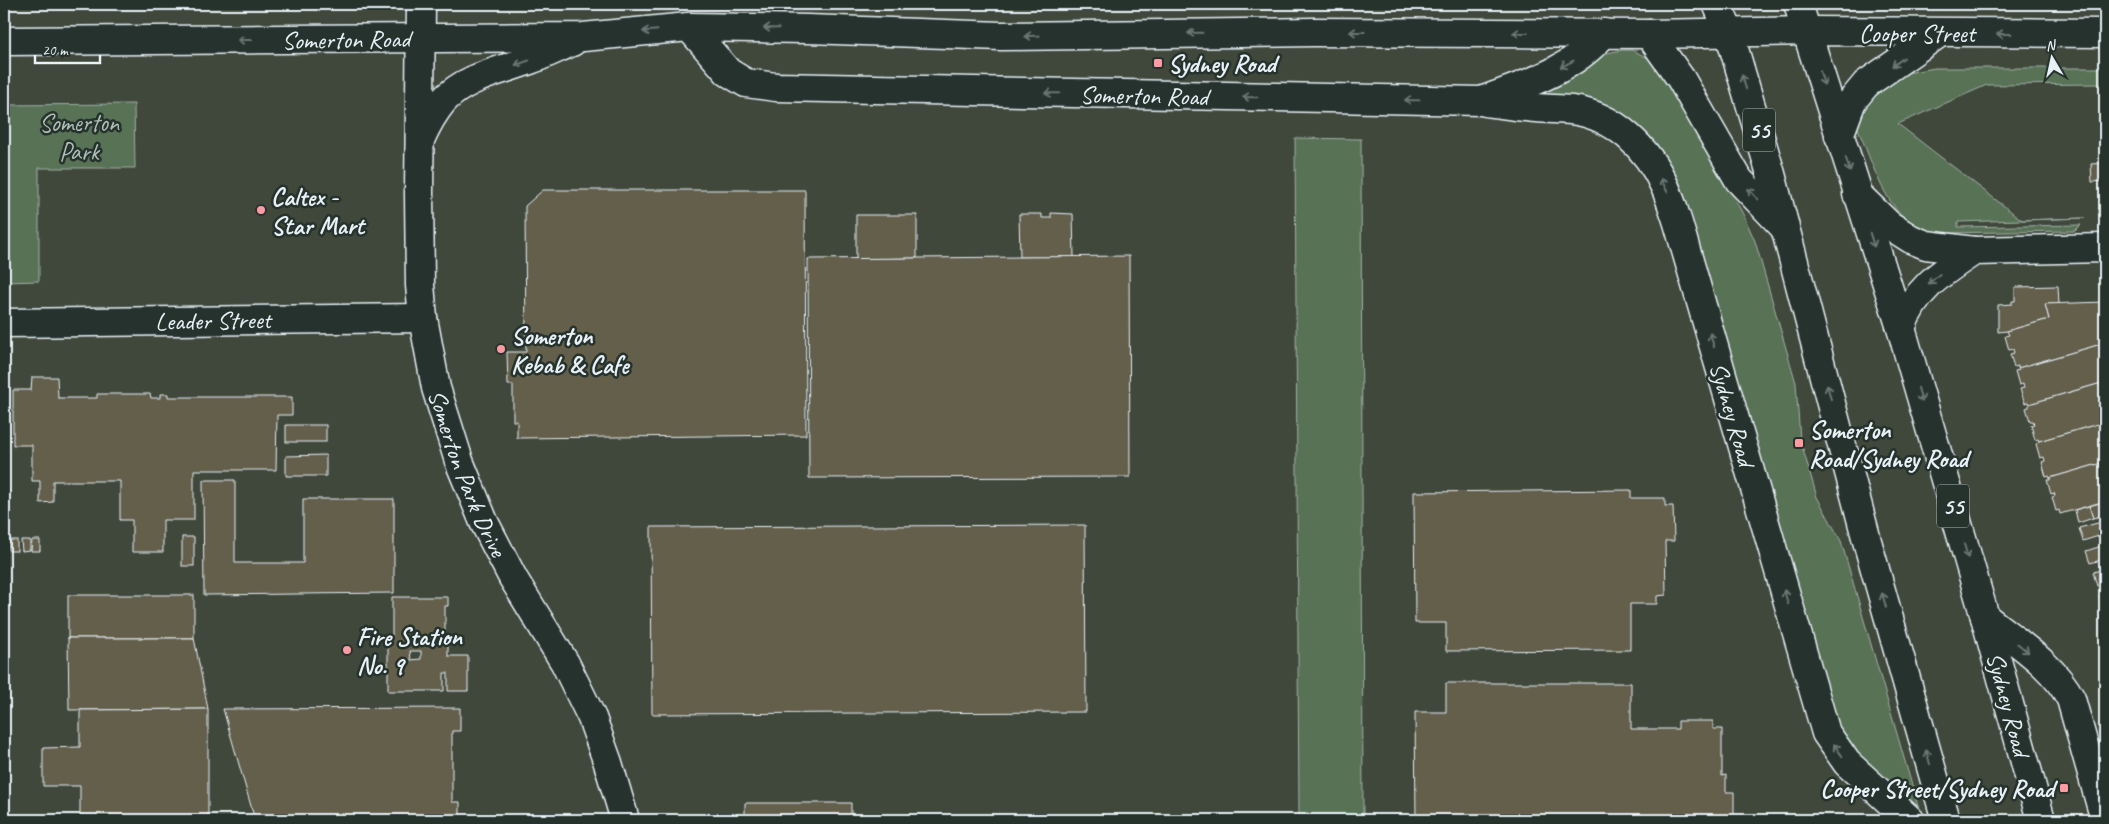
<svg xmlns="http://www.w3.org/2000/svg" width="2109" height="824" font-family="Caveat,sans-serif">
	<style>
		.built { fill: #41463a }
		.green { fill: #597257; stroke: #a0b2a8 }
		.building { fill: #635e4c; stroke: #e8f1f8; fill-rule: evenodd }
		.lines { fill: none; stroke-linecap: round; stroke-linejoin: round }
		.minor-casing { stroke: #e8f1f8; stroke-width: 31 }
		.major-casing { stroke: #e8f1f8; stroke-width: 31 }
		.highway-casing { stroke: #e8f1f8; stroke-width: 31 }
		.minor { stroke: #26332d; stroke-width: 28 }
		.major { stroke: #26332d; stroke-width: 28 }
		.highway { stroke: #26332d; stroke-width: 28 }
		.oneway { stroke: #6a7674 }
		.poi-dot { fill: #ff9aa2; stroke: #26332d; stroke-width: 2 }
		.labels { text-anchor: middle; stroke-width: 5; stroke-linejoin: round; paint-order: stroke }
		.shield { fill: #26332d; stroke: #aeb8bb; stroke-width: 1 }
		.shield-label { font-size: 24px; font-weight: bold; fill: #e8f1f8 }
		.street-label { font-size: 25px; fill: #e8f1f8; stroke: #26332d }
		.poi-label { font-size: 25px; font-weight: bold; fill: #e8f1f8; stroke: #26332d; text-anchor: start }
		.park-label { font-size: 25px; fill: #afbeb8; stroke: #26332d }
	</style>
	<rect width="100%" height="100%" fill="#323c33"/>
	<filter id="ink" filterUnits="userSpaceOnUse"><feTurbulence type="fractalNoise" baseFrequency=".02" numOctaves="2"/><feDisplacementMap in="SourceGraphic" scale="10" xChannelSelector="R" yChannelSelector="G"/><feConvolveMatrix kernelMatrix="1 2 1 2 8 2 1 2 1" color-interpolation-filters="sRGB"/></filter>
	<g filter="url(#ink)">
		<rect class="built" x="4" y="4" width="2101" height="816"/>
		<g class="green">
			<path d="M1622,50H1632L1658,63L1743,214L1755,241L1796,383L1800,439L1817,497L1841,541L1920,813L1866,769L1838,729L1692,220C1687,204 1683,188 1675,173C1655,136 1620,103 1578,97C1559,94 1539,98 1520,98L1602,54Z"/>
			<path d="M1935,68H2105V84L1987,85L1898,124L2022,220L2085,218L1958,222V227L2081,225L2075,231L1936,233C1889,225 1876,172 1860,134L1856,123V108L1901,74Z"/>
			<polygon points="134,104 135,168 39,168 39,281 4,282 4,105"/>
			<polygon points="1295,138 1361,139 1363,820 1299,820"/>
		</g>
		<g class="building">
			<polygon points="2103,119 2105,119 2105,158"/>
			<polygon points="2105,163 2105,181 2092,182 2091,164"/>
			<polygon points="543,190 805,190 806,435 517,438 517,421 513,421 513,385 508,385 507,352 526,352 525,206"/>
			<polygon points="1051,213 1073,214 1074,257 1020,257 1019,214 1042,214 1042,218 1051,218"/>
			<polygon points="856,215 917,215 917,258 856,259"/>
			<polygon points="1129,256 1130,477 809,478 808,259"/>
			<polygon points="2058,286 2059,304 2045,304 2049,319 2007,331 1998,332 1998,305 2012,304 2012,301 2015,301 2015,287"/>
			<polygon points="2105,302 2105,343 2018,368 2018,366 2014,367 2010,354 2014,353 2013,349 2009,350 2005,336 2009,335 2007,331 2049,319 2045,304"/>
			<polygon points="2105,343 2105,382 2029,404 2028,402 2025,403 2020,389 2024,388 2023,384 2019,385 2015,371 2019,370 2018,368"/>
			<polygon points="32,377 57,377 58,398 97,398 97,394 150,394 151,398 160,398 160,394 168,394 168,397 292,397 292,415 277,415 276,470 194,470 194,520 163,520 163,552 132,552 132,520 120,520 120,481 53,481 53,502 40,503 40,481 32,481 32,445 13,445 13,390 31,390"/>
			<polygon points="2105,382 2105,422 2039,441 2038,439 2035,440 2031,425 2034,424 2033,421 2030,421 2026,408 2029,407 2029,404"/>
			<polygon points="2105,422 2105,462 2050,478 2049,476 2046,477 2042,462 2045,461 2044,457 2040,458 2036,444 2039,441"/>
			<rect x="286" y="425" width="40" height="17"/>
			<polygon points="326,455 326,476 286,476 286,456"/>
			<polygon points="2105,462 2105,501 2060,514 2059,510 2056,511 2052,497 2055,496 2054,493 2051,494 2047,480 2050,480 2050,478"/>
			<polygon points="203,480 235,480 235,563 303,563 303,499 394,499 394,593 204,595"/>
			<polygon points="1631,490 1631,498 1665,498 1665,506 1673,506 1674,541 1665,541 1666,595 1657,596 1657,604 1630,604 1630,650 1446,651 1446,623 1415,623 1414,492"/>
			<polygon points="2104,502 2105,515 2093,518 2089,506"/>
			<polygon points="2089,506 2093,518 2078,523 2075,510"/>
			<polygon points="2105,521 2105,534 2083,541 2079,528"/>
			<polygon points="1085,525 1086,712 652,714 651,527"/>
			<rect x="182" y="537" width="12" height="29"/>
			<rect x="9" y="540" width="8" height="11"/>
			<polygon points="21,540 30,540 30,550 22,551"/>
			<polygon points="32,540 40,540 40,551 31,551"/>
			<polygon points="2105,545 2105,559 2090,563 2086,551"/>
			<polygon points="2105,569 2105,584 2097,586 2093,572"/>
			<polygon points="2105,594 2105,608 2103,609 2099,596"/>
			<rect x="68" y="595" width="126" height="43"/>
			<path d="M392,597H448V606H445V639L448,638V656H468V691H448V673H444V691H388V636H392ZM410,651H421V659L411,660Z"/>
			<polygon points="68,638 194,638 208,709 69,710"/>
			<polygon points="1446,683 1631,683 1631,729 1678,729 1678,721 1713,721 1713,729 1722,729 1722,776 1726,775 1726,792 1734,792 1734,820 1416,820 1415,712 1446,712"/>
			<polygon points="460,708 460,731 452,731 452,802 460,802 460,820 255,820 223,709"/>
			<polygon points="208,709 208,820 80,820 80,786 43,786 43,748 80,747 80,710"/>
			<polygon points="745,803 851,803 851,820 741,820 745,819"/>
		</g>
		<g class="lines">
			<g class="minor-casing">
				<g id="minor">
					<path id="s1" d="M421,4L419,192L420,285L423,318L436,388L459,461L484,522L513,578L565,663L592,718L608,763L625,820"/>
					<path d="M689,27L728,72L746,83L776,87L1481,101C1525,85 1573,70 1604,33"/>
					<path d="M1486,102C1503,104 1520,107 1536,108C1548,109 1559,109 1571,110C1614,115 1648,148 1665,187C1670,198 1674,211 1678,223L1826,733L1847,763L1910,820"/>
					<polyline points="1857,194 1889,225 1911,239 1926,245 1974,251 2105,248"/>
					<polyline points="4,323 423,318"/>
					<path d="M1901,328C1915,289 1941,273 1974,251"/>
					<path d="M1985,617C2015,642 2053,664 2071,699L2105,820"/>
				</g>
			</g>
			<g class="major-casing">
				<g id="major">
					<polyline points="4,41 583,37 689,27 808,29 1001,36 1314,32 1649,34 1808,31 2105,33"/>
					<path d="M420,140C426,126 433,113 443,101C465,77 501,71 530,60C544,55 558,48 572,42"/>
				</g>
			</g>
			<g class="highway-casing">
				<g id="highway">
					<polyline points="1717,4 1729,32 1771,174 1867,541 1946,820"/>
					<polyline points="1798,4 1901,328 1985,617 2041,820"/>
					<polyline points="1649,34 1681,79 1739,180 1784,227"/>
					<polyline points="1839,136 1852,101 1866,84 1938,34"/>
				</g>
			</g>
			<use href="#minor" class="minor"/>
			<use href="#major" class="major"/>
			<use href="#highway" class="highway"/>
		</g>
		<defs><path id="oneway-shaft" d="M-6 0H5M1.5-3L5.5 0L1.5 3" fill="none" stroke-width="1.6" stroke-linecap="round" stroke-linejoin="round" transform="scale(1.25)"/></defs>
		<g class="oneway">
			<use href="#oneway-shaft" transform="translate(771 28) rotate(-179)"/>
			<use href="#oneway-shaft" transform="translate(650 31) rotate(175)"/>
			<use href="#oneway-shaft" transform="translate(1357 32) rotate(-180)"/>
			<use href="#oneway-shaft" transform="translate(1195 33) rotate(179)"/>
			<use href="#oneway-shaft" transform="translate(1520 33) rotate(-180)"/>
			<use href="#oneway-shaft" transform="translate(2004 34) rotate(180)"/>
			<use href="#oneway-shaft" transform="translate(1032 36) rotate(179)"/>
			<use href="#oneway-shaft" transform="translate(245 40) rotate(180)"/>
			<use href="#oneway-shaft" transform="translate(1898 62) rotate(144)"/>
			<use href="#oneway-shaft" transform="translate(522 63) rotate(161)"/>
			<use href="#oneway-shaft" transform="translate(1567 64) rotate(153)"/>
			<use href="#oneway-shaft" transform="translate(1822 78) rotate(73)"/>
			<use href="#oneway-shaft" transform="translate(1744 82) rotate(-107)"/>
			<use href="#oneway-shaft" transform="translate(1052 93) rotate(-179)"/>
			<use href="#oneway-shaft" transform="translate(1250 97) rotate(-179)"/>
			<use href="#oneway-shaft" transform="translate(1412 100) rotate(-179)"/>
			<use href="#oneway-shaft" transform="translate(1848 165) rotate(73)"/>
			<use href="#oneway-shaft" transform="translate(1664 185) rotate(-115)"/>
			<use href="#oneway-shaft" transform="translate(1753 194) rotate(-134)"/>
			<use href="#oneway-shaft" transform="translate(1872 240) rotate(72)"/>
			<use href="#oneway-shaft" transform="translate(1934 279) rotate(139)"/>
			<use href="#oneway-shaft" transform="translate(1712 340) rotate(-106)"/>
			<use href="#oneway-shaft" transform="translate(1829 392) rotate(-105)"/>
			<use href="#oneway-shaft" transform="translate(1920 395) rotate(74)"/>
			<use href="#oneway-shaft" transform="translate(1966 551) rotate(74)"/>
			<use href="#oneway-shaft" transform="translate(1786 597) rotate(-106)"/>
			<use href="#oneway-shaft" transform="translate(1884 600) rotate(-106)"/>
			<use href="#oneway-shaft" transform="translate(2023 648) rotate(39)"/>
			<use href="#oneway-shaft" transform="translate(1838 750) rotate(-125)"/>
			<use href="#oneway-shaft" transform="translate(1928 757) rotate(-106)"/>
		</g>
	</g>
	<g class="poi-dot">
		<rect x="1153" y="58" width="10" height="10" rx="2.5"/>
		<circle cx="261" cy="210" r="5"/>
		<circle cx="501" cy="349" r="5"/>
		<rect x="1794" y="438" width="10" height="10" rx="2.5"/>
		<circle cx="347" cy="650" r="5"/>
		<rect x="2059" y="783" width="10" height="10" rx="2.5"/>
	</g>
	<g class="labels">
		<g class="shield">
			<rect x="1743" y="108.5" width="32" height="43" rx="4"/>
			<rect x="1937" y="484.5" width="32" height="43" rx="4"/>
		</g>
		<g class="shield-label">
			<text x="1759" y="138">55</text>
			<text x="1953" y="514">55</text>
		</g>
		<g class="street-label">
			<text x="1917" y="42">Cooper Street</text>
			<text transform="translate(346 39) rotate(-1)" y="9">Somerton Road</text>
			<text transform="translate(1144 95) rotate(1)" y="9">Somerton Road</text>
			<text transform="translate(213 320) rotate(-1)" y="9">Leader Street</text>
			<text transform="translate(1733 414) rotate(74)" y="9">Sydney Road</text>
			<text dy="9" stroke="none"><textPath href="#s1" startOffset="476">Somerton Park Drive</textPath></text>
			<text transform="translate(2009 704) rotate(75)" y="9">Sydney Road</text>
		</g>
		<g class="poi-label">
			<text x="1168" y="72">Sydney Road</text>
			<text x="271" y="205">Caltex -<tspan x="271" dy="29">Star Mart</tspan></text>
			<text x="511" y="344">Somerton<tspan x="511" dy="29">Kebab &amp; Cafe</tspan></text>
			<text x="1809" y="438">Somerton<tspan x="1809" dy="29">Road/Sydney Road</tspan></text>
			<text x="357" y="645">Fire Station<tspan x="357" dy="29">No. 9</tspan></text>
			<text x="2054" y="797" text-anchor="end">Cooper Street/Sydney Road</text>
		</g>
		<g class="park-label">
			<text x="79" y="131">Somerton<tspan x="79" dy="29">Park</tspan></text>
		</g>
	</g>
	<rect width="2109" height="824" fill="none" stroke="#26332d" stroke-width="20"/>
	<rect x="10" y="10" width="2089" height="804" fill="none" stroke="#e8f1f8" stroke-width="2" filter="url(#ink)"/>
	<g transform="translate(2052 58) rotate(351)" stroke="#26332d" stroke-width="4" paint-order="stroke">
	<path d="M0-4L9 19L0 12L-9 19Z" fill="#e8f1f8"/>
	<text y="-8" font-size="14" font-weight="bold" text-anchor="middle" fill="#e8f1f8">N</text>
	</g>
	<path d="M35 55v8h65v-8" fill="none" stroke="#e8f1f8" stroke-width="2.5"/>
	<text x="42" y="55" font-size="15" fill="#e8f1f8" stroke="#26332d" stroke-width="4" paint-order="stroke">20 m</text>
</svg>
